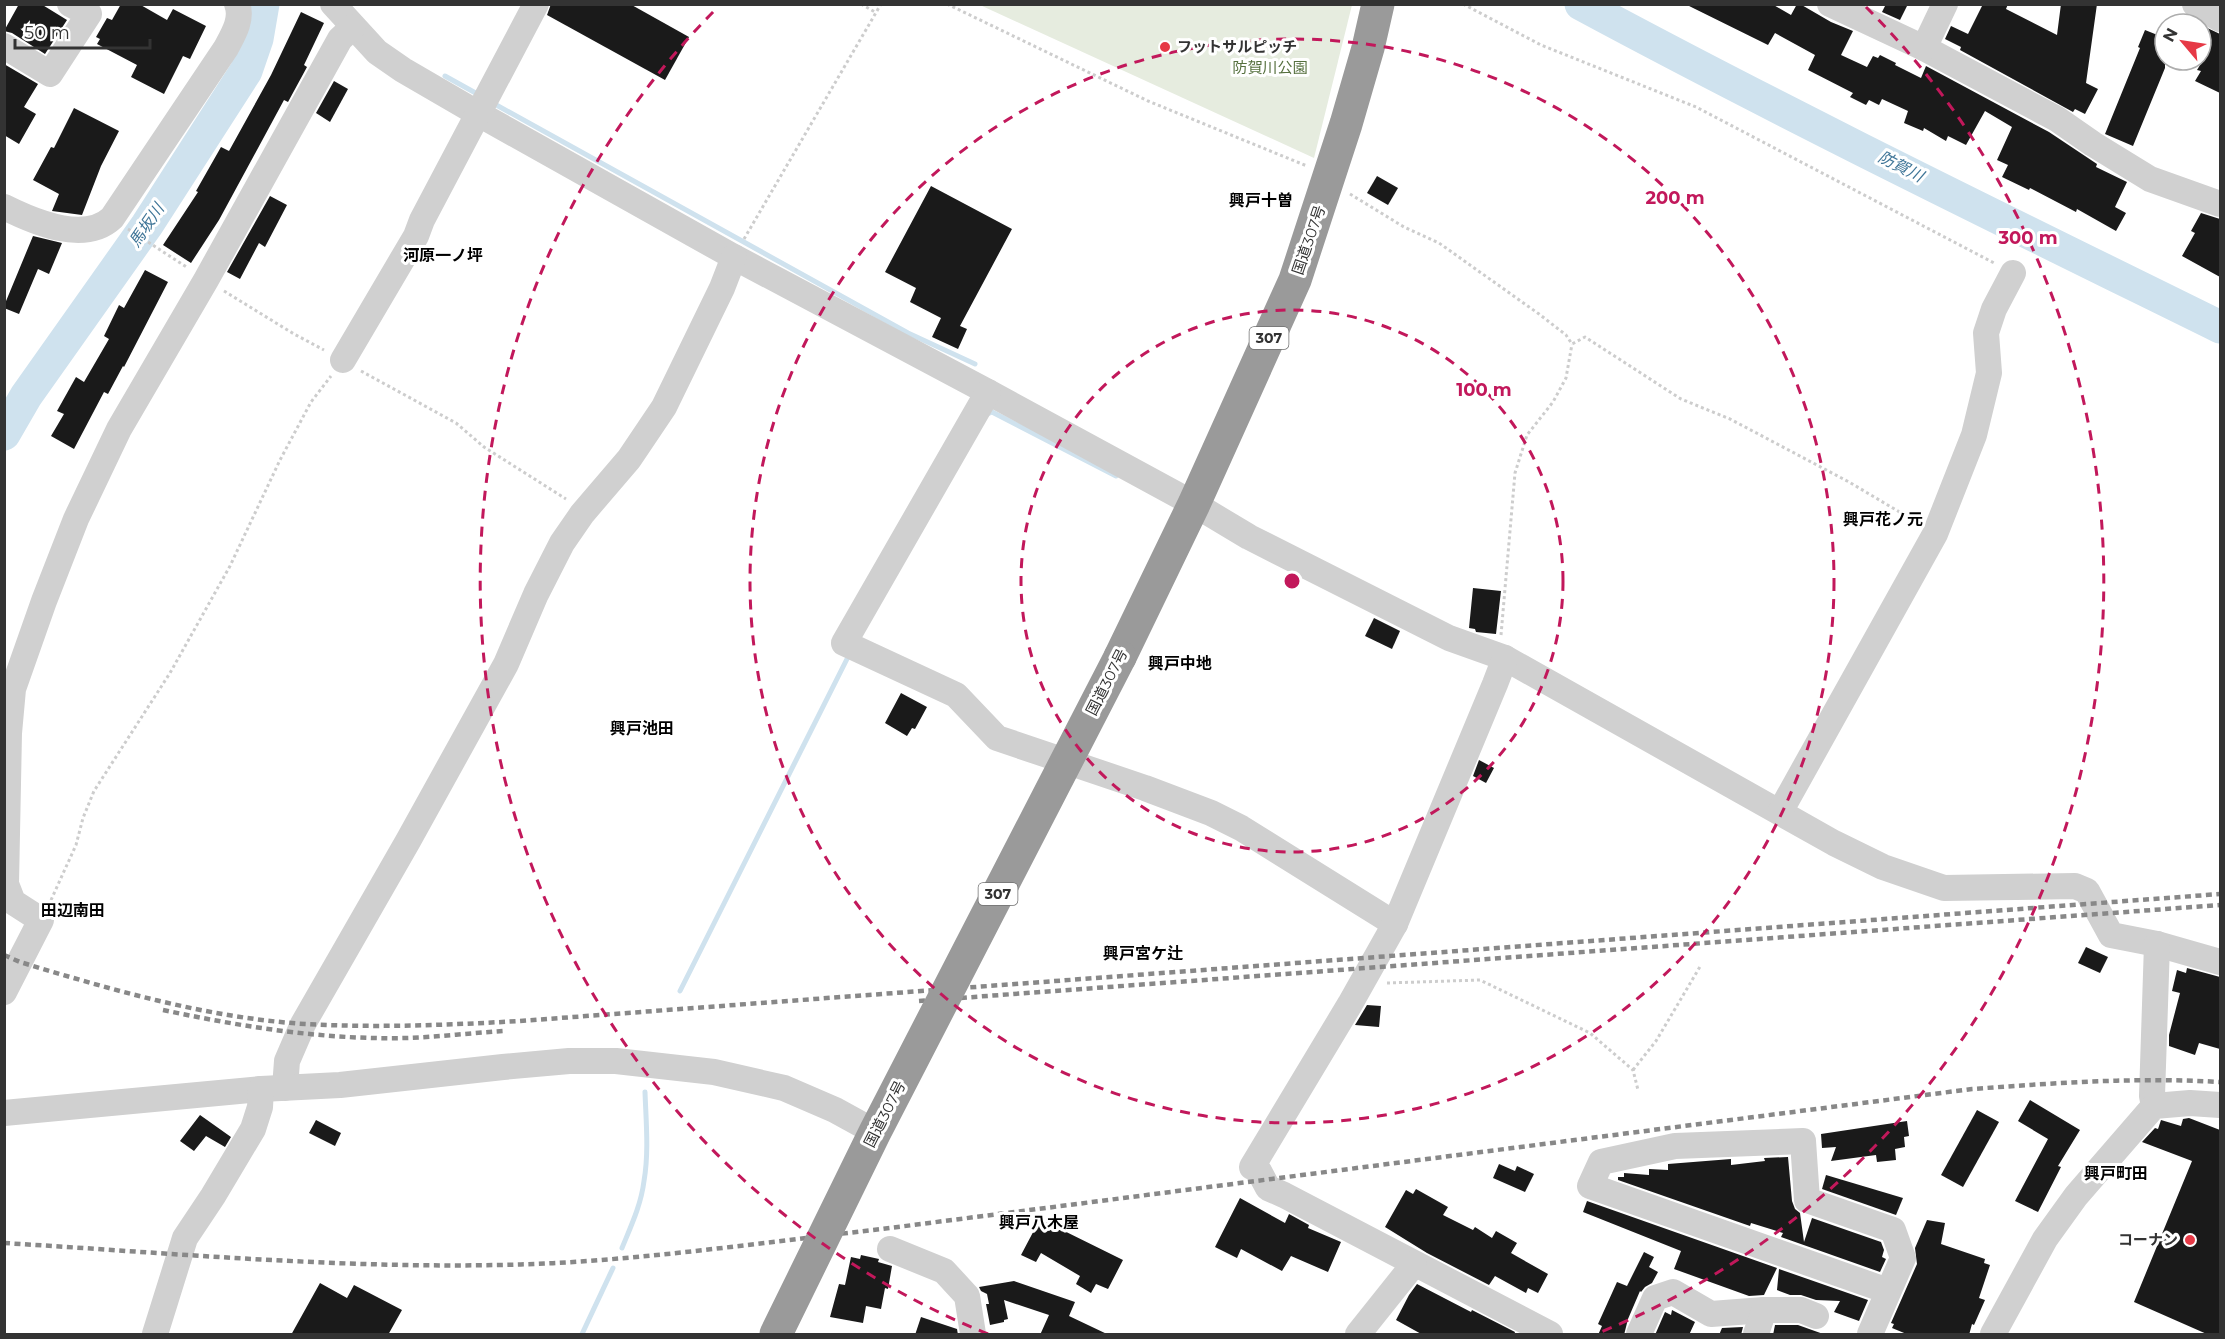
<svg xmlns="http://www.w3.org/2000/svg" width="2225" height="1339" font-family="Montserrat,'Noto Sans JP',sans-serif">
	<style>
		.green { fill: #e6ecdf }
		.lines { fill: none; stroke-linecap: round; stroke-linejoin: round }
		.stream { stroke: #cfe2ee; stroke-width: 5 }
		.river { stroke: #cfe2ee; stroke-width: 33 }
		.building { fill: #1a1a1a }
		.path { stroke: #cdcdcd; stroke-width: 3; stroke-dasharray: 3 3; stroke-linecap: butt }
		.minor { stroke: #d0d0d0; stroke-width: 26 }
		.highway { stroke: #9a9a9a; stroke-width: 33 }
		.rail { stroke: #888; stroke-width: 4.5; stroke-dasharray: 6 4.5; stroke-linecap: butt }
		.highway-bridge { stroke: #9a9a9a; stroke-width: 33 }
		.ring { fill: none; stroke: #c2185b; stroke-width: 3; stroke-dasharray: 10 8 }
		.poi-dot { fill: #e63946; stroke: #fff; stroke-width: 2 }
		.labels { text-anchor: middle; stroke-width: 6; stroke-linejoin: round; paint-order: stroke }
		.shield { fill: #fff; stroke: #707070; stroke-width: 1.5 }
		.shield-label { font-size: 14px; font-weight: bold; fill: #333 }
		.poi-label { font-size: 15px; font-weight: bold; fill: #333; stroke: #fff; text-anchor: start }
		.park-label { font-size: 15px; fill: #56703f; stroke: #fff }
		.street-label { font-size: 15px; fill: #333; stroke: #fff }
		.water-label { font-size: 16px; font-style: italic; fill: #3f7597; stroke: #fff }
		.neighbourhood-label { font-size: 16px; font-weight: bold; fill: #000; stroke: #fff }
		.centre { fill: #c2185b; stroke: #fff; stroke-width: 3 }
		.ring-label { font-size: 18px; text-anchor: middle; font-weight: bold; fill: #c2185b; stroke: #fff; stroke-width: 6; stroke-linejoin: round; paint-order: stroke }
	</style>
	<rect width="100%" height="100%" fill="#fff"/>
	<polygon class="green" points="980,5 1352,5 1314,158"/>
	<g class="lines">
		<g class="stream">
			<polyline points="445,76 481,96"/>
			<polyline points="491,102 908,333 975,364"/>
			<polyline points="985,415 992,412 1116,476"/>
			<polyline points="680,991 850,653"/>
			<path d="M622,1248C631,1226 641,1205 644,1181C649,1152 646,1121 645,1092"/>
			<polyline points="582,1334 613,1268"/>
		</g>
		<g class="river">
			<path d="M1581,4C1791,117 2007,222 2220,327"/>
			<polyline points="4,434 26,396 147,225 246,71 257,39 263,4"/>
		</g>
	</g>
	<g class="building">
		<polygon points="19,4 41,4 67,20 45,54 12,33 4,31"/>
		<polygon points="121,4 139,4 167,20 173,9 206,26 190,59 183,56 164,94 131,77 137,65 97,44 100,39 96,37 107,18 112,20"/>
		<polygon points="551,4 630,4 689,37 665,80 547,15"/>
		<polygon points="1685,4 1772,4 1791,15 1797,4 1800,4 1831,22 1853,31 1841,55 1867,67 1873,56 1878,58 1880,55 1896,63 1895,65 1921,78 1926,66 2049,132 2097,164 2096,167 2127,182 2115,207 2126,213 2116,231 2077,209 2076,212 2030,188 2029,190 2002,177 2008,165 1997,160 2012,127 1985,111 1966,145 1948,136 1946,141 1924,128 1923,131 1904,123 1908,111 1882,99 1879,105 1869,100 1866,105 1850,97 1853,93 1808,70 1815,55 1775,33 1768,45"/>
		<polygon points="1886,4 1908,4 1900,20 1882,12"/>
		<polygon points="1983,4 2008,4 2006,9 2057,35 2061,4 2097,4 2086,83 2098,89 2085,114 2075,109 2073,112 1960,50 1961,47 1945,39 1951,26 1968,34"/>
		<polygon points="301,12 324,23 304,65 307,67 288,102 284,100 219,220 191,263 163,245 198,192 196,191 221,147 229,151 271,75"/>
		<polygon points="2201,25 2220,34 2220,93 2195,81 2201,71 2197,70 2205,57 2201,55"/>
		<polygon points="2145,30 2165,38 2165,68 2133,146 2105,134 2140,48 2138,47"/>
		<polygon points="4,64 38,84 24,107 36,114 19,144 4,135"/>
		<polygon points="334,81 348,89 330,122 316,113"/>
		<polygon points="74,108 119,131 101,166 82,215 52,211 59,194 33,180 51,147 54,148"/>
		<polygon points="1377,176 1398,188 1388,205 1367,193"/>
		<polygon points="931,186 1012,229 960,326 967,329 958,349 932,337 941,318 910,302 916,288 885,272"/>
		<polygon points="270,196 287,205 265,247 259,243 240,279 227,272"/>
		<polygon points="2201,213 2220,219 2220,277 2182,256 2195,233 2191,231"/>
		<polygon points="33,236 62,243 49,274 38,269 19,314 4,308 4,306"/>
		<polygon points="145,270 168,282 124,367 123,366 108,394 104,392 74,449 51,436 64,414 57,411 76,377 84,382 109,339 104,336 119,305 124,308"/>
		<polygon points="1473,588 1501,591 1496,634 1476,632 1475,629 1469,628"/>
		<polygon points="1374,618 1400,631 1392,649 1365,636"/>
		<polygon points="901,693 927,707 915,729 912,728 907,736 885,723"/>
		<polygon points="1479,760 1494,768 1486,783 1473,776"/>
		<polygon points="2086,947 2108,957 2100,973 2078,963"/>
		<polygon points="2187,968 2220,977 2220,1049 2199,1043 2195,1055 2169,1046 2169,1035 2180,993 2172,991 2177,970 2186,973"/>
		<polygon points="1367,1005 1381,1006 1379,1027 1355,1025"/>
		<polygon points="2030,1100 2080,1130 2058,1166 2061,1167 2038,1212 2015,1201 2048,1139 2018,1121"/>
		<polygon points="1977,1110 1999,1122 1963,1187 1941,1175"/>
		<polygon points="200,1115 231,1137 225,1147 206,1136 194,1151 180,1141"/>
		<polygon points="2189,1118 2220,1130 2220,1335 2209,1335 2134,1302 2192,1161 2142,1142 2155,1128 2158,1129 2161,1120 2181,1126 2183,1119"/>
		<polygon points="316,1120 341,1133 335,1146 309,1133"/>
		<polygon points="1907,1121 1909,1136 1904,1137 1905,1147 1895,1149 1896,1160 1877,1162 1876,1155 1831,1161 1836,1147 1822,1148 1821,1134"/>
		<polygon points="1788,1157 1792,1201 1795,1209 1800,1213 1804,1242 1812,1218 1881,1242 1884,1250 1882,1257 1886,1259 1880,1272 1781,1237 1783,1233 1751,1223 1750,1226 1618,1180 1618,1177 1624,1177 1624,1173 1649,1175 1649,1169 1668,1170 1668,1164 1731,1159 1731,1165 1765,1161 1764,1158"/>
		<polygon points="1499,1164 1515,1171 1517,1166 1534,1174 1525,1192 1493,1178"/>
		<polygon points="1826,1175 1903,1198 1896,1215 1822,1189"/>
		<polygon points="1416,1189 1448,1207 1443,1215 1473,1230 1475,1227 1492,1238 1496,1231 1517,1243 1511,1253 1548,1274 1538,1293 1528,1288 1526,1293 1495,1276 1489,1285 1427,1253 1385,1227 1406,1190 1413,1194"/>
		<polygon points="1240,1198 1285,1223 1289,1214 1309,1225 1308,1228 1341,1242 1328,1272 1291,1256 1282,1271 1241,1249 1237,1258 1215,1247"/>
		<polygon points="1587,1201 1777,1268 1764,1295 1749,1296 1674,1269 1681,1251 1583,1212"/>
		<polygon points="1040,1219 1123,1260 1108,1289 1096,1284 1091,1293 1076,1284 1080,1276 1041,1253 1036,1262 1021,1255"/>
		<polygon points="1927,1220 1945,1223 1941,1244 1985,1259 1984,1263 1990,1265 1979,1298 1985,1300 1974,1325 1972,1324 1969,1335 1909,1335 1892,1328 1894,1324 1891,1323 1917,1264 1915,1248"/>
		<polygon points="1644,1252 1654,1257 1649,1267 1658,1272 1652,1283 1645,1287 1641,1292 1640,1291 1628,1319 1624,1335 1598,1335 1602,1326 1598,1324 1617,1282 1627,1286"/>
		<polygon points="861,1255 879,1259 878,1262 892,1266 888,1289 885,1288 881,1309 866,1306 863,1323 830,1317 839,1284 845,1285 851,1257 860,1259"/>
		<polygon points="1779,1269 1868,1300 1859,1321 1834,1312 1840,1301 1816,1300 1801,1295 1790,1295 1777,1290"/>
		<polygon points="1014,1281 1075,1302 1069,1316 1109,1335 1040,1335 1049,1315 1004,1300 1008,1319 1004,1320 1004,1322 990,1325 986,1304 989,1304 987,1294 981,1291 979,1287"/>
		<polygon points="320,1283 347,1298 354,1285 402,1310 388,1335 291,1335"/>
		<polygon points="1417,1284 1471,1312 1472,1310 1515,1332 1514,1335 1423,1335 1396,1320 1409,1295"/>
		<polygon points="1672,1310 1695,1322 1689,1335 1655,1335 1665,1312 1671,1315"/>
		<polygon points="921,1317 957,1329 958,1335 915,1335"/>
		<polygon points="1775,1325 1798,1325 1826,1335 1773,1335"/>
		<polygon points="1743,1327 1741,1335 1719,1335 1722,1328"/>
	</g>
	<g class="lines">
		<g class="path">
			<polyline points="861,4 875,12"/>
			<polyline points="947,4 1148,101 1307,166"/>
			<polyline points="1463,4 1541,45 1696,107 1996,264"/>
			<polyline points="1350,194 1404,227 1439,243 1539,314 1566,335 1572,344 1585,337 1681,399 1730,419 1849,482 1918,523"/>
			<polyline points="128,229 188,268"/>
			<polyline points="744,239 881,4"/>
			<polyline points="224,291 294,334 324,350"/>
			<polyline points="361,371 456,423 484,447 566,499"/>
			<polyline points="1501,635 1515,473 1527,435 1553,402 1566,378 1572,344"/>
			<polyline points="51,900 76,845 83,818 94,791 170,673 230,566 280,460 311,402 331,376"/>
			<polyline points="1387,983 1480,980 1590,1033 1633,1070 1638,1090"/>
			<polyline points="1633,1070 1656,1041 1701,965"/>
		</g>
		<g class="minor">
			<polyline points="333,4 377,52 403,70 477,113 734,257 988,392 1194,504 1249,537 1449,638 1505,658 1834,843 1883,867 1944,888 2075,886 2087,891 2111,935 2157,944 2220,962"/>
			<polyline points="1830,4 1924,48 2057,119 2093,144 2150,179 2220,204"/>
			<polyline points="2195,4 2220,19"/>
			<polyline points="4,46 50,74 89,14 70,4"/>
			<polyline points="1924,48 1945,4"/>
			<path d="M4,207C34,222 84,244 112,218L226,48C233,35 243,19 237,4"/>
			<polyline points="343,360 416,236 422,220 536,4"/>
			<polyline points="988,392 844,643 956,695 997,738 1145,788 1211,813 1241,828 1395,924"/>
			<polyline points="1505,658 1495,684 1395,924 1350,1004 1252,1167 1259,1171 1268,1188 1284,1195 1550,1334"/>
			<polyline points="1780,812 1935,534 1974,435 1989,373 1986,333 1994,309 2013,273"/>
			<polyline points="4,992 41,920 13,902 6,884 9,733 13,689 44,601 76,519 119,429 206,280 340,39 353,27"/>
			<polyline points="285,1088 287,1061 303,1024 408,841 506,664 536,594 562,543 582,514 629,459 664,407 722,288 734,257"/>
			<polyline points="2154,1106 2152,1096 2157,944"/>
			<polyline points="4,1113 261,1089 340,1085 503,1067 569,1061 616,1061 714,1072 784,1088 835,1110 875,1132"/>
			<polyline points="890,1249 944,1271 967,1296 973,1334"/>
			<polyline points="155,1334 185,1238 213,1196 253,1129 260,1107 261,1089"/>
			<polyline points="1358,1334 1414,1264"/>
			<polyline points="1639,1334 1655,1298 1673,1292 1711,1314 1764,1310"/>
			<polyline points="1756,1334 1764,1310 1801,1310 1816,1316"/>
			<polyline points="1870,1334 1903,1258 1893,1230 1807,1200 1803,1141 1675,1146 1601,1162 1590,1186 1888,1291"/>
			<polyline points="1993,1334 2045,1239 2076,1196 2154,1106 2190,1103 2220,1105"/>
		</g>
		<polyline class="highway" points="1120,657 1194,504 1295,280 1346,124 1368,48 1378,4"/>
		<g class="rail">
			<path d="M4,955L20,962C112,990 208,1018 305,1024C377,1028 448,1025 520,1021L2220,894"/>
			<polyline points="919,1001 2220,905"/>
			<path d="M163,1010C243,1027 325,1040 406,1038C438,1037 471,1033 503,1031"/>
			<path d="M4,1243C188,1254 373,1272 557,1263C664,1257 775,1241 882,1229L1972,1089C2055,1083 2137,1077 2220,1082"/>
		</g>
		<polyline class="highway-bridge" points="776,1334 875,1132 1120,657"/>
	</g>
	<g class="ring">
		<circle cx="1292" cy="581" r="271"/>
		<circle cx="1292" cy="581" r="542"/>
		<path d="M988 1334A812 812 0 0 1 718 7M1866 7A812 812 0 0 1 1596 1334"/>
	</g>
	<g class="poi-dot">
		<circle cx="1165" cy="47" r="6"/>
		<circle cx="2190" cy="1240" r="6"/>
	</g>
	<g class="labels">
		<g class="shield">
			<rect x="1249.5" y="327" width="39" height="22" rx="4.5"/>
			<rect x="978.5" y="883" width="39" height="22" rx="4.5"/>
		</g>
		<g class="shield-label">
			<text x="1269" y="343">307</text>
			<text x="998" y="899">307</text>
		</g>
		<g class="poi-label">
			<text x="1177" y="52">フットサルピッチ</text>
			<text x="2178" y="1245" text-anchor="end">コーナン</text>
		</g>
		<g class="park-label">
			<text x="1270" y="73">防賀川公園</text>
		</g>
		<g class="street-label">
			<text transform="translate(1309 240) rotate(-71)" y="5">国道307号</text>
			<text transform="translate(1107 682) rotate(-63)" y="5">国道307号</text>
			<text transform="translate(885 1114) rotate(-63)" y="5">国道307号</text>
		</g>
		<g class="water-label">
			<text transform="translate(1901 166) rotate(27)" y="6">防賀川</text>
			<text transform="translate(146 225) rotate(-56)" y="6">馬坂川</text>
		</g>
		<g class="neighbourhood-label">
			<text x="1261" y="206">興戸十曽</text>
			<text x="443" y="261">河原一ノ坪</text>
			<text x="1883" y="525">興戸花ノ元</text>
			<text x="1180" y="669">興戸中地</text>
			<text x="642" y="734">興戸池田</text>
			<text x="73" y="916">田辺南田</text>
			<text x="1143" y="959">興戸宮ケ辻</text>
			<text x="2116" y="1179">興戸町田</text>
			<text x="1039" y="1228">興戸八木屋</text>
		</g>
	</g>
	<circle cx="1292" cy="581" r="9" class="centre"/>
	<g class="ring-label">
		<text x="1675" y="204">200 m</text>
		<text x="2028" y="244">300 m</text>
		<text x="1484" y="396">100 m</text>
	</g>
	<rect width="2225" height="1339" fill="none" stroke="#333333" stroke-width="12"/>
	<g transform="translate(2183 42) rotate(299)"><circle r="28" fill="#ffffff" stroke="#adadad" stroke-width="1.5"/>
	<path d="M0-4.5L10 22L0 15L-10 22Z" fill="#e63946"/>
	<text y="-9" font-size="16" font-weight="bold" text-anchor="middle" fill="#333333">N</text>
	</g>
	<path d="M15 39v9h135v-9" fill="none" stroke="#333333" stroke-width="3"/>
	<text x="24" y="39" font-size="18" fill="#333333" stroke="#ffffff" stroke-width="4.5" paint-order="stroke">50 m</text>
</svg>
